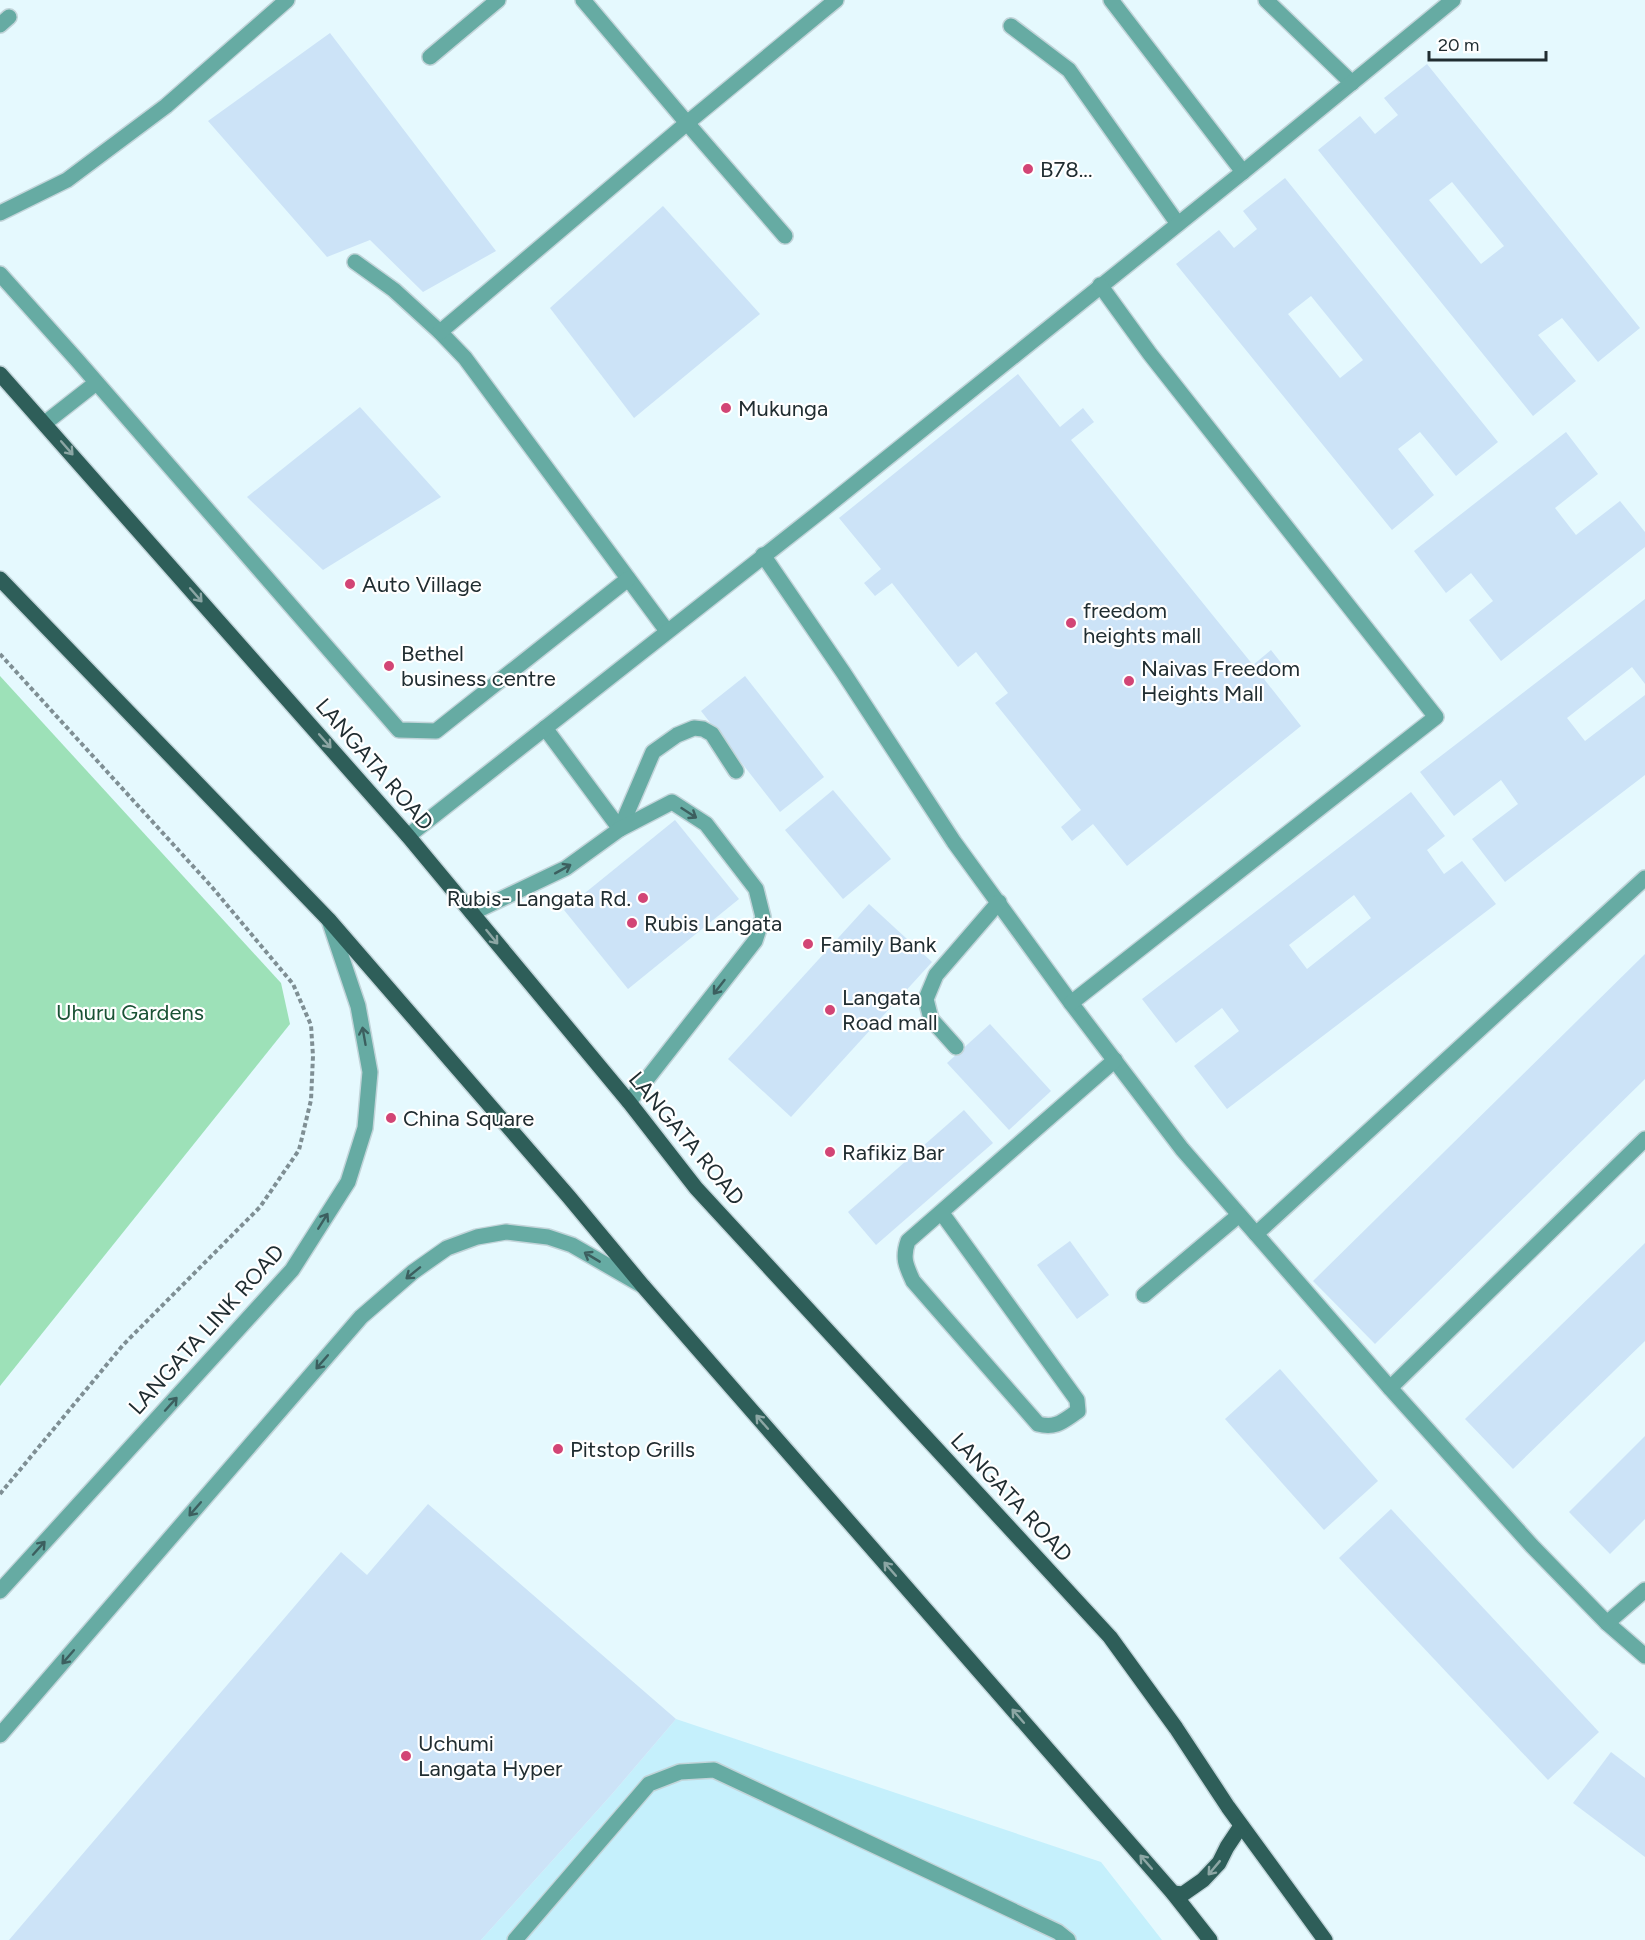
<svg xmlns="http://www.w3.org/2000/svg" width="1645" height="1940" font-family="Figtree,sans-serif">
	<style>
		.built { fill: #c5f0fc }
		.green { fill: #9de1b8 }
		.building { fill: #cce3f7; fill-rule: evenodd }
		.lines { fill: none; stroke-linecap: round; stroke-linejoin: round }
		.minor-casing { stroke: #c2d4d9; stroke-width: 18 }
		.major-casing { stroke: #c2d4d9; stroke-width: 18 }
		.path { stroke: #7f8f94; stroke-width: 4; stroke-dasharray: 4.5 3; stroke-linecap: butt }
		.minor { stroke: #66aba3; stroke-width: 15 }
		.major { stroke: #2e5e59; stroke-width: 15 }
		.oneway { stroke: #8ca6a4 }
		.oneway2 { stroke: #3c5f5f }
		.poi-dot { fill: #d24575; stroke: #fff; stroke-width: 2 }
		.labels { text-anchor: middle; stroke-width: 4.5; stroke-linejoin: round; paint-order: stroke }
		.poi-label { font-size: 22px; fill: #202d31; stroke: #fff; text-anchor: start }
		.street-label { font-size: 22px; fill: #202d31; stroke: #fff }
		.park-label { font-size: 22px; fill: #1a5235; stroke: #fff }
	</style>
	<rect width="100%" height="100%" fill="#e5f9fe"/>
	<polygon class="built" points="676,1719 1101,1862 1162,1940 481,1940 613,1793"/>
	<polygon class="green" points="0,676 281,983 290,1024 0,1386"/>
	<g class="building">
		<polygon points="330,33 496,251 423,292 370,240 327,257 208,121"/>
		<path d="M1427,64L1640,328L1598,362L1562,318L1538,335L1576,381L1533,416L1318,150L1360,116L1375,134L1398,115L1384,98ZM1452,182L1504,246L1481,264L1429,200Z"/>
		<path d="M1285,178L1498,442L1456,476L1420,432L1398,449L1434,495L1392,530L1176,264L1219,230L1234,248L1257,229L1243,211ZM1311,296L1363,360L1340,378L1288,314Z"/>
		<polygon points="663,206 760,314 634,418 550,308"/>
		<polygon points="1018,374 1060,427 1083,408 1094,422 1071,440 1253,665 1271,650 1282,664 1264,679 1301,726 1127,866 1093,824 1072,841 1061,827 1081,810 995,703 1008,693 976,652 958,667 892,583 875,596 864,583 881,569 839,518"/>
		<polygon points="360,407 441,497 323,570 247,497"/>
		<polygon points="1566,432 1598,474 1555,508 1576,535 1620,501 1645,532 1645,547 1501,661 1469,620 1493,601 1471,573 1446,593 1414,551"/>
		<polygon points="1645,599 1645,684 1632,667 1567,718 1585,741 1645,695 1645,775 1505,882 1472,839 1518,804 1501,780 1454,816 1420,772"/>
		<polygon points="745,676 824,777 780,812 701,711"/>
		<polygon points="833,790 891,859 843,899 785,830"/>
		<path d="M1411,792L1445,836L1427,850L1444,874L1462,861L1496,904L1227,1109L1194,1066L1239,1031L1222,1008L1176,1043L1142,999ZM1354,895L1371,918L1307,969L1289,945Z"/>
		<polygon points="675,820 739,899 628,989 564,910"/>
		<polygon points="869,904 932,962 791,1117 728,1059"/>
		<polygon points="1645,954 1645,1079 1375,1344 1313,1281"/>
		<polygon points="990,1024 1051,1091 1009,1130 947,1063"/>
		<polygon points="964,1110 993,1143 876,1245 848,1212"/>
		<polygon points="1070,1241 1109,1295 1077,1319 1037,1265"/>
		<polygon points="1645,1243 1645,1341 1513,1469 1465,1419"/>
		<polygon points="1280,1369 1378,1481 1324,1530 1225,1419"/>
		<polygon points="1645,1436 1645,1519 1610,1554 1569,1512"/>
		<polygon points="428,1504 676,1719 613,1793 481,1940 9,1940 341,1552 367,1575"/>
		<polygon points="1391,1509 1599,1732 1548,1780 1339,1558"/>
		<polygon points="1611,1752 1645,1778 1645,1857 1573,1803"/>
	</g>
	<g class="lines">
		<g class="minor-casing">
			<g id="minor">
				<polyline points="583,0 687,123 785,236"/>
				<polyline points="1111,0 1243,172"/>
				<polyline points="1266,0 1352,83"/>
				<polyline points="0,25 9,17"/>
				<polyline points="1011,26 1069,70 1178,224"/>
				<polyline points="430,57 498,0"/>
				<polyline points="0,213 67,180 166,106 287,0"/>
				<polyline points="355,262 394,290 440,332 465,358 667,631"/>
				<polyline points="0,274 77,360 399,730 436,731 628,579"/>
				<polyline points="440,332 687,123 836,0"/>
				<polyline points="45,423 96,383"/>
				<polyline points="763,555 843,672 954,842 1071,1003 1182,1149 1390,1388 1532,1546 1607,1623 1645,1656"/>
				<polyline points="545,728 620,829"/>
				<polyline points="620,829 653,752 677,735 694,728 703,729 712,734 736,771"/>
				<polyline points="408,836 821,511 1243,172 1453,0"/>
				<polyline points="472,913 566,868 620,829 672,802 706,824 756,889 763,917 755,941 629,1102"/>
				<polyline points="1071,1003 1436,717 1150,354 1100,285"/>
				<polyline points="956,1047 931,1019 926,999 936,975 999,902"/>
				<path d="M941,1212L1077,1400L1078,1411C1063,1421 1056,1429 1038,1424L913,1281C906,1266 902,1258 908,1241L1115,1060"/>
				<polyline points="1256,1234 1645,878"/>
				<polyline points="1144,1295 1239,1215"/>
				<polyline points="1390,1388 1645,1139"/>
				<polyline points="0,1591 292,1270 348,1182 365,1128 370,1072 358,1006 329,920"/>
				<polyline points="1607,1623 1645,1590"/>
				<polyline points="0,1735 361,1317 413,1272 447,1248 477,1237 506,1232 548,1237 572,1245 643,1286"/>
				<polyline points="515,1940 649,1784 680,1772 714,1770 1058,1932 1068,1940"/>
			</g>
		</g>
		<g class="major-casing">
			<g id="major">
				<polyline points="0,374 408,836 629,1102 696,1188 1110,1637 1176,1728 1228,1807 1325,1940"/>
				<polyline points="0,579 329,920 569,1197 643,1286 1173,1893 1210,1940"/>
				<polyline points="1173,1893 1183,1894 1203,1880 1219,1863 1227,1847 1241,1826"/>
			</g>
		</g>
		<polyline class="path" points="0,654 211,886 293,984 311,1025 313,1056 311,1100 299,1150 260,1207 123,1345 0,1494"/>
		<use href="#minor" class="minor"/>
		<use href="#major" class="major"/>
	</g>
	<defs><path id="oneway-shaft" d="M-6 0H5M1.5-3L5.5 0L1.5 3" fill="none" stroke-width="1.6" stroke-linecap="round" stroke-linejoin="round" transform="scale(1.5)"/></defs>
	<g class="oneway">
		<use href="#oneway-shaft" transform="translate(67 448) rotate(49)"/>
		<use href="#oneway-shaft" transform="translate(196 595) rotate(49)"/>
		<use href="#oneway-shaft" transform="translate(325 741) rotate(49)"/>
		<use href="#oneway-shaft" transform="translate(492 937) rotate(51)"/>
		<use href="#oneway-shaft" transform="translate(762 1422) rotate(-131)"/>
		<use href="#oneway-shaft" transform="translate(890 1569) rotate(-131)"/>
		<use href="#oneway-shaft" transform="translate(1018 1716) rotate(-131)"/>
		<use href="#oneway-shaft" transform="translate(1146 1862) rotate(-131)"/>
		<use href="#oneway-shaft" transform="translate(1214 1868) rotate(130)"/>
	</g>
	<g class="oneway2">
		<use href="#oneway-shaft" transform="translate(689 813) rotate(33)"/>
		<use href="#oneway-shaft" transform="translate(563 869) rotate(-29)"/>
		<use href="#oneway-shaft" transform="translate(719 987) rotate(128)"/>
		<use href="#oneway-shaft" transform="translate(364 1036) rotate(-100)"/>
		<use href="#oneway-shaft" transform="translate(323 1221) rotate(-58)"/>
		<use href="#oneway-shaft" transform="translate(592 1257) rotate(-149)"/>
		<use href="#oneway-shaft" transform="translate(413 1273) rotate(141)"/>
		<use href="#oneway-shaft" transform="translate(322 1362) rotate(131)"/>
		<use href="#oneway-shaft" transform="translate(171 1404) rotate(-48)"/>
		<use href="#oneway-shaft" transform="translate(195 1509) rotate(131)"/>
		<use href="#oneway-shaft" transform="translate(39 1548) rotate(-48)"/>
		<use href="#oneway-shaft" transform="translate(68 1657) rotate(131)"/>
	</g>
	<g class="poi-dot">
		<circle cx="1028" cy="169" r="6"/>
		<circle cx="726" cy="408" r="6"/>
		<circle cx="350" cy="584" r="6"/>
		<circle cx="1071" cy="623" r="6"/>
		<circle cx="389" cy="666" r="6"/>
		<circle cx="1129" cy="681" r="6"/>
		<circle cx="643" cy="898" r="6"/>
		<circle cx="632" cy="923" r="6"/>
		<circle cx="808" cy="944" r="6"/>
		<circle cx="830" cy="1010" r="6"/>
		<circle cx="391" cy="1118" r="6"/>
		<circle cx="830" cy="1152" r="6"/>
		<circle cx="558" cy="1449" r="6"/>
		<circle cx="406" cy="1756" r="6"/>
	</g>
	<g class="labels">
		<g class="poi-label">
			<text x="1040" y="177">B78...</text>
			<text x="738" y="416">Mukunga</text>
			<text x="362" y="592">Auto Village</text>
			<text x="1083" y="618">freedom<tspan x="1083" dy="25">heights mall</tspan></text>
			<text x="401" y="661">Bethel<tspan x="401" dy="25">business centre</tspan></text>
			<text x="1141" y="676">Naivas Freedom<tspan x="1141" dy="25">Heights Mall</tspan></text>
			<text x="631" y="906" text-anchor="end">Rubis- Langata Rd.</text>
			<text x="644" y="931">Rubis Langata</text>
			<text x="820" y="952">Family Bank</text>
			<text x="842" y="1005">Langata<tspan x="842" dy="25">Road mall</tspan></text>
			<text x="403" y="1126">China Square</text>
			<text x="842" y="1160">Rafikiz Bar</text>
			<text x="570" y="1457">Pitstop Grills</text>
			<text x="418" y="1751">Uchumi<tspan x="418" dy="25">Langata Hyper</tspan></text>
		</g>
		<g class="street-label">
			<text transform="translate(375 764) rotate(49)" y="8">LANGATA ROAD</text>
			<text transform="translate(687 1138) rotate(50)" y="8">LANGATA ROAD</text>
			<text transform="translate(206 1329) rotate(-48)" y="8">LANGATA LINK ROAD</text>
			<text transform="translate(1012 1497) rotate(47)" y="8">LANGATA ROAD</text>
		</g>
		<g class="park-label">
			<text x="130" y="1020">Uhuru Gardens</text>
		</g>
	</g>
	<path d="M1429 51v9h117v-9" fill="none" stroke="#202d31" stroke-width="3"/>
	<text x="1438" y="51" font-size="18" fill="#202d31" stroke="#ffffff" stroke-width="4.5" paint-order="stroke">20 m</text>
</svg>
